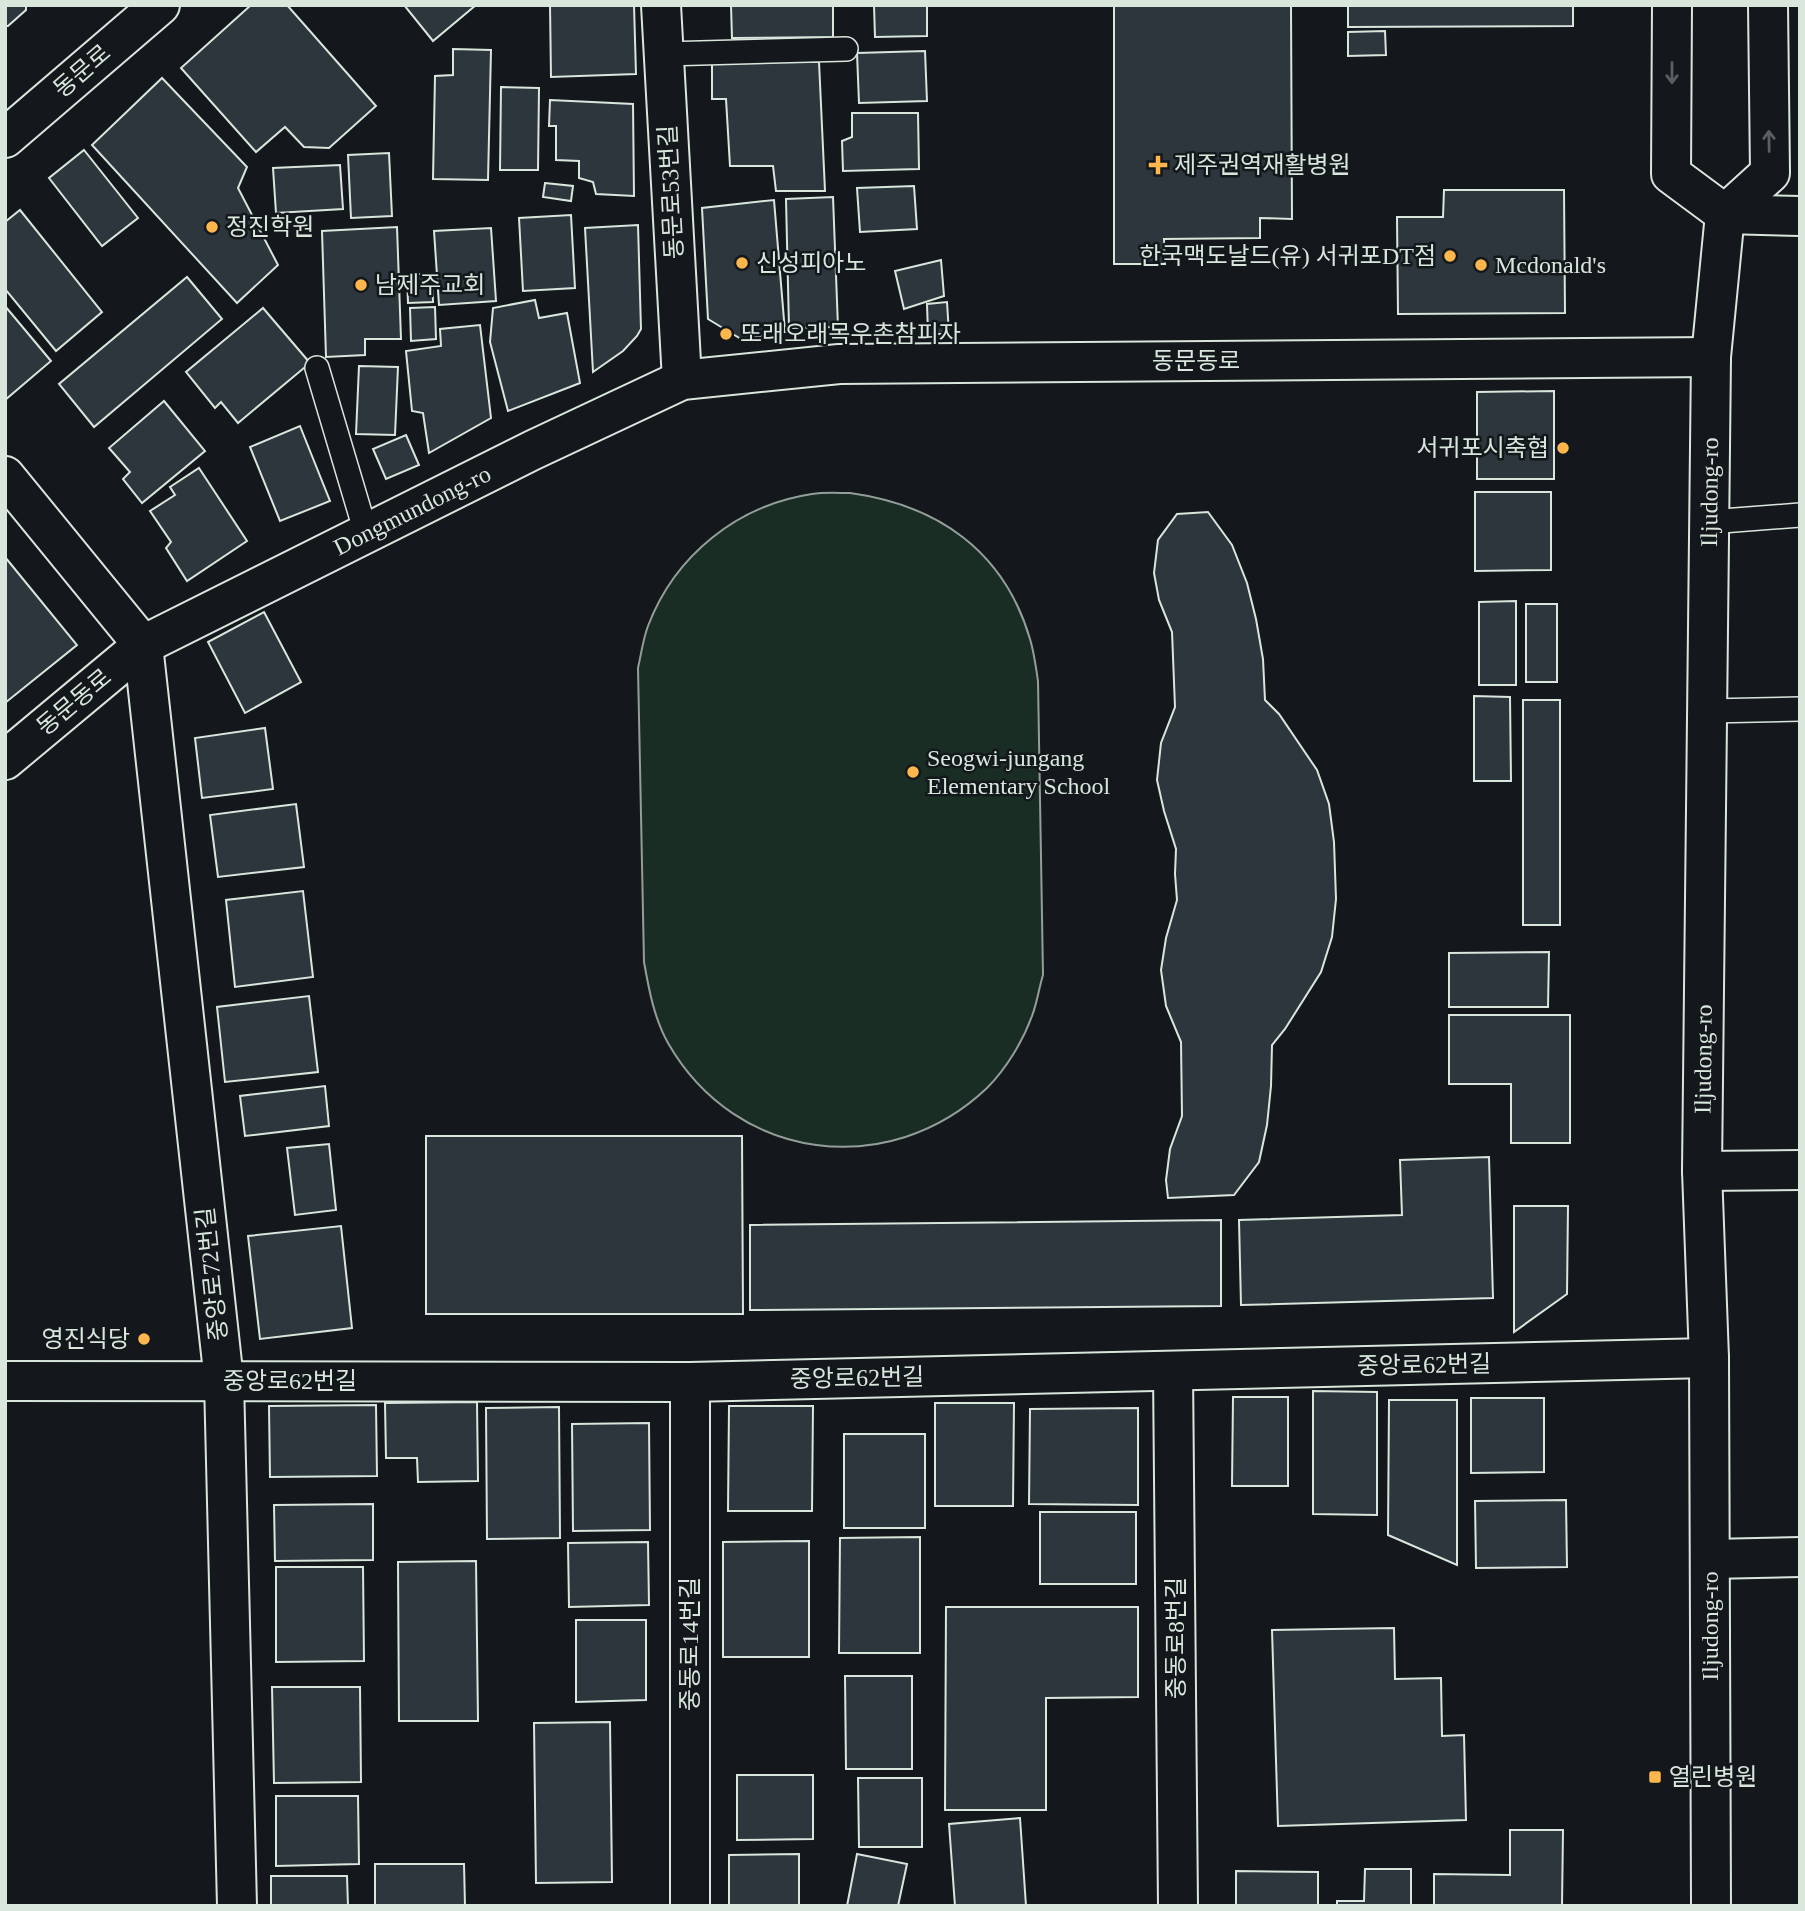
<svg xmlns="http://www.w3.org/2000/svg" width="1805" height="1911" font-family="'Times New Roman','Noto Sans KR',serif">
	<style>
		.green { fill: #1a2d24; stroke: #939e99; stroke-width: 2 }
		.building { fill: #2c363c; stroke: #d8e6dc; stroke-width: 2 }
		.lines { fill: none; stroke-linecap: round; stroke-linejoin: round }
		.service-casing { stroke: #d8e6dc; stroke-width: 26 }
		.minor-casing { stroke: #d8e6dc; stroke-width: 42 }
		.tertiary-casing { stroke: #d8e6dc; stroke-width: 42 }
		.secondary-casing { stroke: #d8e6dc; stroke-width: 42 }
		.service { stroke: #14181c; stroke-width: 23 }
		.minor { stroke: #14181c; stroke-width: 38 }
		.tertiary { stroke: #14181c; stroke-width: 38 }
		.secondary { stroke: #14181c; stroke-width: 38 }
		.oneway { stroke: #59605f }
		.poi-dot { fill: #ffb74d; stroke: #14181c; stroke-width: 2.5 }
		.labels { text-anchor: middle; stroke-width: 5; stroke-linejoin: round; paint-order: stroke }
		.street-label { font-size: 24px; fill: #d8e6dc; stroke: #14181c }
		.poi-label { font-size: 24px; fill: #d8e6dc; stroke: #14181c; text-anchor: start }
	</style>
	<rect width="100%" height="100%" fill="#14181c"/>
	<path class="green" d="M850,493C938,505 1004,551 1030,639C1034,652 1036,667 1038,681L1043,975C1039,988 1037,1003 1032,1016C1023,1041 1006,1069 987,1088C889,1181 736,1162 668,1043C654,1018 649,990 644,962L638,668C641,655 643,639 648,626C675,555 738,505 812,494C824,492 838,493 850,493Z"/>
	<g class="building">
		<polygon points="5,5 26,5 26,10 8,26 5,26"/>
		<polygon points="251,5 287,5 376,106 329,148 304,147 285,127 256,152 181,68"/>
		<polygon points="404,5 476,5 433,41"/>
		<polygon points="550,5 634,5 636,74 551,77"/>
		<polygon points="731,5 833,5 833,37 732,38"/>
		<polygon points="874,5 927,5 927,36 875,37"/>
		<polygon points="1114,5 1291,5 1292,219 1260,218 1260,238 1164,239 1165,264 1114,264"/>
		<polygon points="1348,5 1573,5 1573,26 1348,27"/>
		<polygon points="1385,31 1386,55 1348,56 1348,32"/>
		<polygon points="453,49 491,50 488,180 433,179 435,76 453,75"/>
		<polygon points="925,51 927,101 859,103 857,53"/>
		<polygon points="712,62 819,62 825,191 776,191 773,166 730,166 726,99 712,99"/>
		<polygon points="162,78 247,167 238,188 278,265 237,303 92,145"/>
		<polygon points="501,87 539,88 538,170 500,170"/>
		<polygon points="550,100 633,104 634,196 596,194 593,182 579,178 579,161 556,160 556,126 549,126"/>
		<polygon points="852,113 918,113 919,169 843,171 842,141 852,137"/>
		<polygon points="84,150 138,218 102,246 49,178"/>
		<polygon points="389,153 392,216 351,218 348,155"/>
		<polygon points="340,165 343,209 276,213 273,168"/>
		<polygon points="545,183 573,186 571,201 543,197"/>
		<polygon points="914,186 917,229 860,232 857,188"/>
		<polygon points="1444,190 1564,190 1565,313 1398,314 1397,217 1443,217"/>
		<polygon points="833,197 838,327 789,328 786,199"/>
		<polygon points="774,200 785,332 741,339 708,319 702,208"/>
		<polygon points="20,210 102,312 56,351 5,289 5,222"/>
		<polygon points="571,215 575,288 523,291 519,218"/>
		<polygon points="638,225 641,329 637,336 623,351 593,372 585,228"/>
		<polygon points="397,227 401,339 365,339 365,355 326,357 322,231"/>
		<polygon points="491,228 496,301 439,305 434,231"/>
		<polygon points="941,260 944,296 904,309 895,271"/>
		<polygon points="407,274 432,274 433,302 408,303"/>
		<polygon points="187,277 222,319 94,427 59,384"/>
		<polygon points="535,300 539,318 567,313 580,383 508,411 490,342 493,308"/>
		<polygon points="947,302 949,334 928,334 927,304"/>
		<polygon points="5,306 51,361 5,400"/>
		<polygon points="435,307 436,339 411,341 410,308"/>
		<polygon points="263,308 310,363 238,423 221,402 215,408 186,372"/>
		<polygon points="480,325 491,418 429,453 423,413 412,411 406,351 441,346 440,329"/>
		<polygon points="359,366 398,367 395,435 356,434"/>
		<polygon points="1554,391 1554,479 1477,479 1477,392"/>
		<polygon points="164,401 205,451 142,503 123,479 130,472 109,448"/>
		<polygon points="300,426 330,501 280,521 250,447"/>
		<polygon points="406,435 419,465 386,479 373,449"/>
		<polygon points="199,468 247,541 187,581 166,548 171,542 150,511 175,495 170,487"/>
		<polygon points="1475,492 1551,492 1551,570 1475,571"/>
		<polygon points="1208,512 1232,545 1247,583 1256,619 1263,659 1265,700 1279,714 1317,770 1329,804 1334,842 1336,899 1332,937 1321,972 1285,1029 1272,1045 1271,1086 1267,1125 1259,1162 1234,1195 1168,1198 1166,1180 1170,1149 1182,1116 1181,1042 1166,1006 1161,970 1166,938 1177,900 1175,874 1176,849 1164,811 1157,780 1161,743 1175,707 1172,632 1159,600 1154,573 1158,540 1177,514"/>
		<polygon points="5,557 77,645 5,703"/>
		<polygon points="1516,601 1516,685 1479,685 1479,602"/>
		<rect x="1526" y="604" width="31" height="78"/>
		<polygon points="264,612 301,682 245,713 208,642"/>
		<polygon points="1474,696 1510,697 1511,781 1474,781"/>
		<rect x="1523" y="700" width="37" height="225"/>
		<polygon points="265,728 273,789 202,798 195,738"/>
		<polygon points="296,804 304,867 218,877 210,815"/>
		<polygon points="303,891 313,977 235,987 226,900"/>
		<polygon points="1549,952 1548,1007 1449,1007 1449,953"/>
		<polygon points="309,996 318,1072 225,1082 217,1007"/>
		<polygon points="1449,1015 1570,1015 1570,1143 1511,1143 1511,1084 1449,1084"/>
		<polygon points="325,1086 329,1126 245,1136 240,1096"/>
		<polygon points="426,1136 742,1136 743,1314 426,1314"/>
		<polygon points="329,1144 336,1210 295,1215 287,1148"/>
		<polygon points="1489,1157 1493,1298 1241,1305 1239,1220 1402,1215 1400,1160"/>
		<polygon points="1514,1206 1568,1206 1567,1294 1514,1332"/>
		<polygon points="1221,1220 1221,1306 750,1310 750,1225"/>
		<polygon points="341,1226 352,1328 260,1339 248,1236"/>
		<polygon points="1313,1391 1377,1392 1377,1515 1313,1514"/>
		<polygon points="1233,1397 1288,1397 1288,1486 1232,1486"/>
		<polygon points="1471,1398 1544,1398 1544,1472 1471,1473"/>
		<polygon points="1389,1400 1457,1400 1457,1565 1388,1535"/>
		<polygon points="477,1402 478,1481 418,1482 417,1458 386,1458 385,1403"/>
		<polygon points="935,1403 1014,1403 1013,1506 935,1506"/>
		<polygon points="376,1405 377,1476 270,1477 269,1406"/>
		<polygon points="729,1406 813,1406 812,1511 728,1511"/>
		<polygon points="559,1407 560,1538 487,1539 486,1408"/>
		<polygon points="1138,1408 1138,1505 1029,1504 1030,1409"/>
		<polygon points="649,1423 650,1530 573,1531 572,1424"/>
		<rect x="844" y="1434" width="81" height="94"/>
		<polygon points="1566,1500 1567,1567 1476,1568 1475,1501"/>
		<polygon points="373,1504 373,1560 275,1561 274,1505"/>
		<rect x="1040" y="1512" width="96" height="72"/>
		<polygon points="920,1537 920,1653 839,1653 840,1538"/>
		<polygon points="809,1541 809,1657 723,1657 723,1542"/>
		<polygon points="648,1542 649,1605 569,1607 568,1543"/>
		<polygon points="476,1561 478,1721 399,1721 398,1562"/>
		<polygon points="276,1567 363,1567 364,1661 276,1662"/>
		<polygon points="946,1607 1138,1607 1138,1697 1046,1698 1046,1810 945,1810"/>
		<polygon points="576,1620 646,1620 646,1700 576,1702"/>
		<polygon points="1394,1628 1395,1679 1441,1678 1442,1736 1464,1735 1466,1820 1278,1826 1272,1630"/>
		<polygon points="845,1676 912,1676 912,1769 846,1769"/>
		<polygon points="272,1687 360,1687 361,1782 274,1783"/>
		<polygon points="610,1722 612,1882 536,1883 534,1723"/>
		<polygon points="737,1775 813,1775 813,1839 737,1840"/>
		<polygon points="858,1778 922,1778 922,1847 859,1847"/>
		<polygon points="276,1796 358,1796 359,1864 276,1866"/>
		<polygon points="1020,1818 1026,1906 955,1906 949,1824"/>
		<polygon points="1510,1830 1563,1830 1562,1906 1434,1906 1434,1874 1510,1875"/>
		<polygon points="799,1854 799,1906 729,1906 729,1855"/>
		<polygon points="857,1854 907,1864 898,1906 847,1906"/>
		<polygon points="375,1864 464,1864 465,1906 375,1906"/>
		<polygon points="1365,1869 1411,1869 1411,1906 1337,1906 1337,1901 1364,1901"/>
		<polygon points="1236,1871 1318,1872 1318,1906 1236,1906"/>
		<polygon points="271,1876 347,1876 348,1906 271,1906"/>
	</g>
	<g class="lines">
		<g class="service-casing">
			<g id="service">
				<polyline points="664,54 846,49"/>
				<polyline points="317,368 366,533"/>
				<polyline points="1709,522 1800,515"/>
				<polyline points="1708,711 1800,709"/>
			</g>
		</g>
		<g class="minor-casing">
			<g id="minor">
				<polyline points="661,5 682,380"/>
				<polyline points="1725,214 1800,216"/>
				<polyline points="5,476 143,645 224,1381 237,1906"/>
				<polyline points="5,760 143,645"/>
				<polyline points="1702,1171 1800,1170"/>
				<polyline points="1173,1371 1178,1906"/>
				<polyline points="5,1381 690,1382 1709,1358"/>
				<polyline points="1710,1559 1800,1557"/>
				<polyline points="690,1906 690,1382"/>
			</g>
		</g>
		<g class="tertiary-casing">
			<g id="tertiary">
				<path id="s1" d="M143,645L533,450L682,380L839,364L1711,357"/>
			</g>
		</g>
		<g class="secondary-casing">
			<g id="secondary">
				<polyline points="1672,5 1671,174 1725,214"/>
				<polyline points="5,138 160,5"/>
				<path id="s2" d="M1711,1906L1709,1358L1702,1171L1711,357L1725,214L1770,173L1768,5"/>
			</g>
		</g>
		<use href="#service" class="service"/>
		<use href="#minor" class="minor"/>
		<use href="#tertiary" class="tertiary"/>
		<use href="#secondary" class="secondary"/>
	</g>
	<defs><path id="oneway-shaft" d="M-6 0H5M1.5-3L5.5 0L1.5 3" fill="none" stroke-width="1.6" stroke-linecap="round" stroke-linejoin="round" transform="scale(1.75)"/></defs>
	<g class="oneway">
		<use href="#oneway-shaft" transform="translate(1672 73) rotate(90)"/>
		<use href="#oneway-shaft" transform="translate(1769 141) rotate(-91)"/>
	</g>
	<g class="poi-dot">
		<path d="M1154.5 154.5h7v7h7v7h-7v7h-7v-7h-7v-7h7z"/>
		<circle cx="212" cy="227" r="7"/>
		<circle cx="1450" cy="256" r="7"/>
		<circle cx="742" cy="263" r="7"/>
		<circle cx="1481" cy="265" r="7"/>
		<circle cx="361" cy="285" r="7"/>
		<circle cx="726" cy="334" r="7"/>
		<circle cx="1563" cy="448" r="7"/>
		<circle cx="913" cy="772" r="7"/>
		<circle cx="144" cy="1339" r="7"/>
		<rect x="1648" y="1770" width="14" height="14" rx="3.5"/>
	</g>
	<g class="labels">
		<g class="street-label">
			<text transform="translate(82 71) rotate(-41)" y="8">동문로</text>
			<text transform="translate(671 192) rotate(-93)" y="8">동문로53번길</text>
			<text x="1196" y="369">동문동로</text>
			<text dy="8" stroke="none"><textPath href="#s2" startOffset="1414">Iljudong-ro</textPath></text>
			<text dy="8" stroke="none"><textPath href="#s1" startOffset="301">Dongmundong-ro</textPath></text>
			<text transform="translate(74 702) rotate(-40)" y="8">동문동로</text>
			<text dy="8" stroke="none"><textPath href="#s2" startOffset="847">Iljudong-ro</textPath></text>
			<text transform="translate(212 1274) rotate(-96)" y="8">중앙로72번길</text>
			<text transform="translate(1424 1365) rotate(-1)" y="8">중앙로62번길</text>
			<text transform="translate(857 1378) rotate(-1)" y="8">중앙로62번길</text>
			<text x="290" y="1389">중앙로62번길</text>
			<text transform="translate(1710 1626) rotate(-90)" y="8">Iljudong-ro</text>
			<text transform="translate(1176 1638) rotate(-90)" y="8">중동로8번길</text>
			<text transform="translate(690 1644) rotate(-90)" y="8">중동로14번길</text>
		</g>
		<g class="poi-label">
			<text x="1174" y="173">제주권역재활병원</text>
			<text x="226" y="235">정진학원</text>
			<text x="1436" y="264" text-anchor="end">한국맥도날드(유) 서귀포DT점</text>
			<text x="756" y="271">신성피아노</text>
			<text x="1495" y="273">Mcdonald's</text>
			<text x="375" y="293">남제주교회</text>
			<text x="740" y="342">또래오래목우촌참피자</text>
			<text x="1549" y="456" text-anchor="end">서귀포시축협</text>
			<text x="927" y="766">Seogwi-jungang<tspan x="927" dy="28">Elementary School</tspan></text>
			<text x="130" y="1347" text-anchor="end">영진식당</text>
			<text x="1669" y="1785">열린병원</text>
		</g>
	</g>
	<rect width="1805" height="1911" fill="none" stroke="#d8e6dc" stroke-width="14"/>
</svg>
